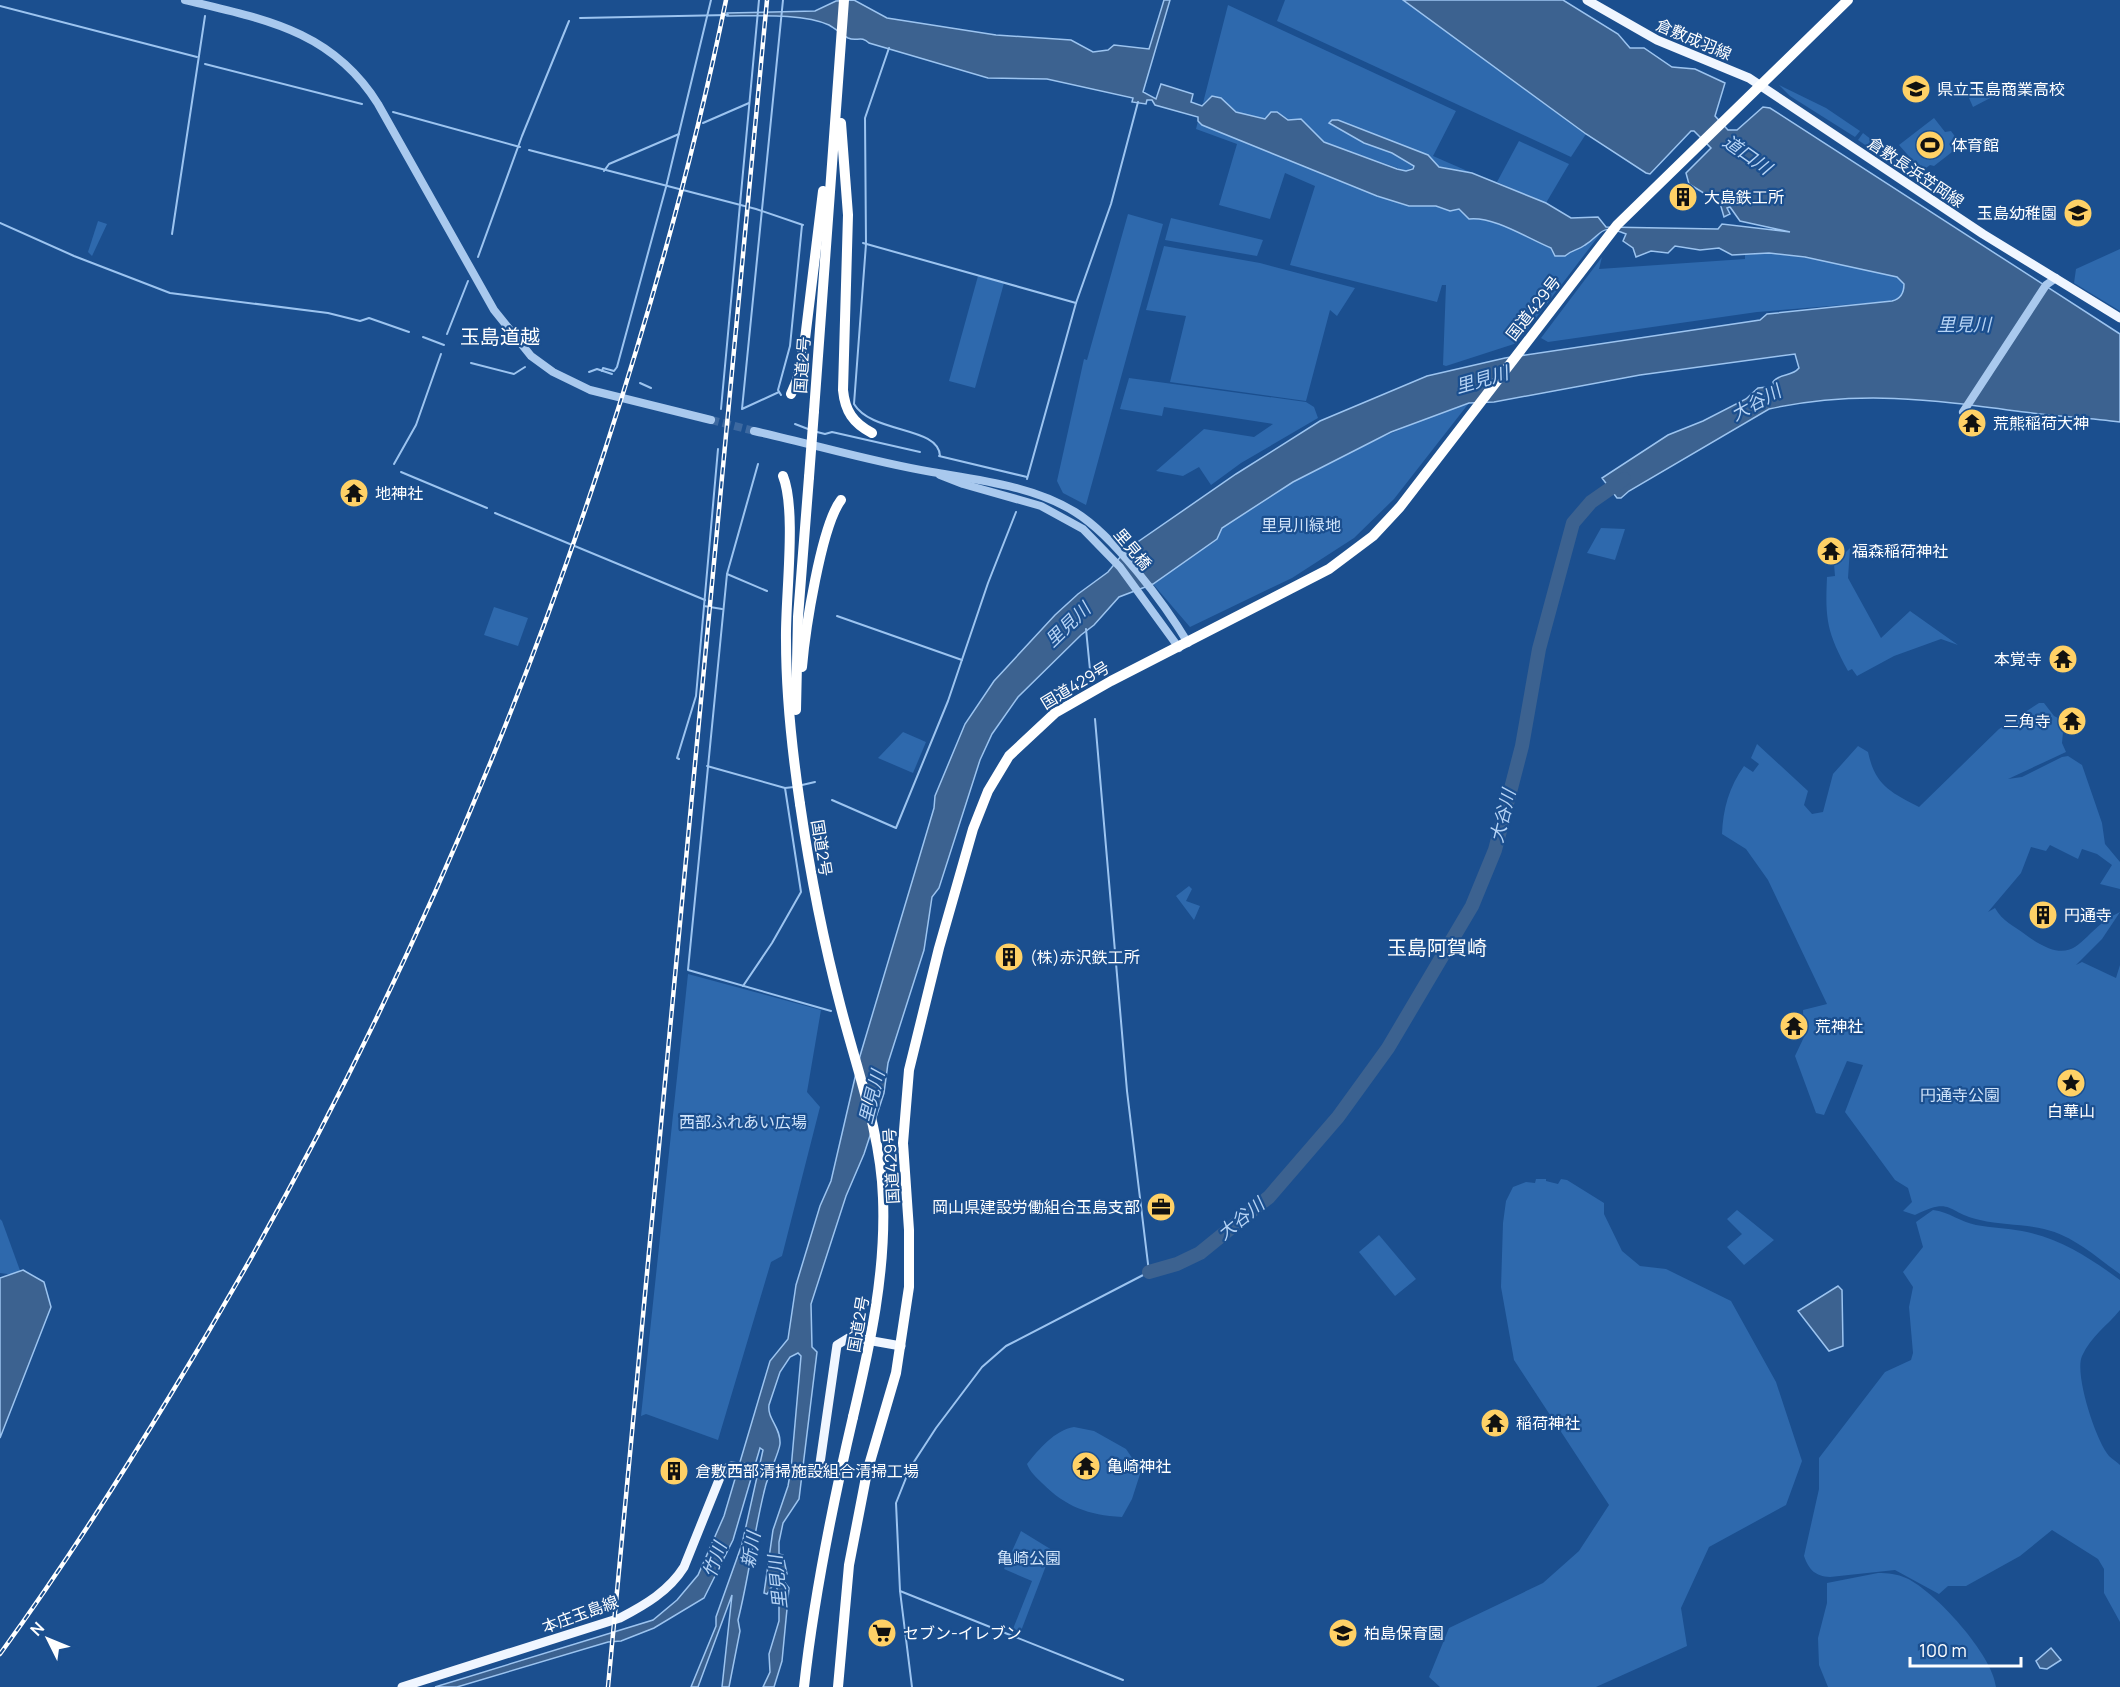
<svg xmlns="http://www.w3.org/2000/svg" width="2120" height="1687" font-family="Manrope,'Noto Sans JP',sans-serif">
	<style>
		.green { fill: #2e69ad }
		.water { fill: #3c6290; stroke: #9cc4f0; stroke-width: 1.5 }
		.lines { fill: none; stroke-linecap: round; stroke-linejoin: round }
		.stream { stroke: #9cc4f0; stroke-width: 2 }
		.river { stroke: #3c6290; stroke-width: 14 }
		.minor-tunnel { stroke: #3d69a0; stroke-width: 8; stroke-dasharray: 8 4; stroke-linecap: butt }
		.minor { stroke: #a9c9ee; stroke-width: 8 }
		.major { stroke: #f0f6ff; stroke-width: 9 }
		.highway { stroke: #fff; stroke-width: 10 }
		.rail-casing { stroke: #fff; stroke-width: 4.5 }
		.rail { stroke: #1b4f8f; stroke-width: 2; stroke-dasharray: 7; stroke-linecap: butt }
		.highway-bridge { stroke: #fff; stroke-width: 10 }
		.labels { text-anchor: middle; stroke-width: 4.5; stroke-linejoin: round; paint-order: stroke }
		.street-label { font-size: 16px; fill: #fff; stroke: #1b4f8f }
		.poi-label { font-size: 16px; fill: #fff; stroke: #1b4f8f; text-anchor: start }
		.park-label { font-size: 16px; fill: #cfe3fa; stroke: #1b4f8f }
		.water-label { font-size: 18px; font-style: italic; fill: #b5d3f5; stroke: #1b4f8f }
		.quarter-label { font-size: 20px; fill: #fff; stroke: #1b4f8f }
	</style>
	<rect width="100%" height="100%" fill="#1b4f8f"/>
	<g class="green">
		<polygon points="1285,0 1403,0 1586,134 1571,157 1277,21"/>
		<polygon points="1228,5 1456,111 1433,156 1472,173 1439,167 1428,155 1364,143 1392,153 1414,166 1406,171 1324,142 1298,119 1288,120 1277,112 1271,112 1265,119 1236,112 1221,98 1212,96 1203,103"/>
		<polygon points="1779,85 1826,108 1860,131 1855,137 1790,96"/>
		<polygon points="1992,86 1996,95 1973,107 1969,98"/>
		<polygon points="1934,118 1945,132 1951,131 1961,145 1934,166 1930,165 1922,171 1899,145"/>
		<path d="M1198,121L1377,196L1409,206H1436L1450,211L1459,209L1471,219C1486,213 1535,240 1551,248L1552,252L1566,255L1572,248L1585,245L1604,229L1520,339L1514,344L1446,366L1443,365L1446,285H1442L1437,302L1290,265L1315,186L1285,173L1270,219L1219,205L1237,144L1196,129Z"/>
		<polygon points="1863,133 1918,176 1911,177 1858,140"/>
		<polygon points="1519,141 1569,164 1546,203 1497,182"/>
		<polygon points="1128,214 1163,224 1086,505 1063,493 1057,481 1084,359 1087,360"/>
		<polygon points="1171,218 1263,240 1257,256 1165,240"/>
		<polygon points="98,221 107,224 92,256 88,252"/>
		<polygon points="1164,246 1260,263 1355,288 1337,316 1330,310 1306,401 1170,382 1186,316 1146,310"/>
		<polygon points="2120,249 2120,311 2074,283 2076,269"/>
		<path d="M1769,253L1829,261L1897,277L1904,285C1904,293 1901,299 1892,301L1757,312L1548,342L1541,338L1602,257L1599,269L1745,259V255Z"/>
		<polygon points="978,276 1004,283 975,388 949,381"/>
		<polygon points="1129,378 1306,402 1314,407 1318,418 1241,463 1211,485 1199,467 1183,476 1156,471 1204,429 1254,437 1273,424 1164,407 1162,416 1120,409"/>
		<path d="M1469,403L1394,499L1354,538L1292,578L1190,627L1153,584L1216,539C1220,523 1244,512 1257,504C1324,462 1394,429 1469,403Z"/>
		<polygon points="1601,528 1625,529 1615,560 1587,553"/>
		<path d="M1850,548L1848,578L1881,638L1910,611L1958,645L1941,639L1894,656L1857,676L1852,669L1848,671C1827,632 1825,620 1827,577L1835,576L1834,564Z"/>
		<polygon points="494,607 528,618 518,646 484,635"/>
		<path d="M2039,703H2044L2054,716L2064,721L2062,743L2066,752L2008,779L2022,777L2062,757L2068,756L2082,765L2102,823L2105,844L2120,862V889L2100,884L2112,865L2097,854L2082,849L2078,859L2050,845L2046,851L2031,847L2021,873L1988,912L1995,908C2003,922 2013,925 2026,935C2080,974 2078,931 2120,912L2102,939L2076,965L2082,962L2116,978L2120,965V1274C2096,1257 2074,1236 2044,1229C2023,1224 2001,1225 1980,1220C1946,1213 1953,1196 1915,1215L1903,1211L1912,1202L1908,1188L1895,1180L1845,1112L1863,1065L1847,1061L1824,1115L1816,1113L1795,1056L1804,1037L1803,1010L1827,1004L1768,880L1746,849L1722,834C1723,809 1729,787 1744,766L1753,772L1759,764L1751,758L1757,744L1808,791L1804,805L1812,814L1823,812L1833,774L1858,746L1868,752C1875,785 1890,792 1919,807L1999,729Z"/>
		<polygon points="903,732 926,742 913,773 878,758"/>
		<polygon points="1189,886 1192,889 1186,901 1200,906 1194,920 1176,896"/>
		<polygon points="688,974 821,1010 807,1092 820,1107 782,1256 771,1262 718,1440 646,1414 641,1416"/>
		<polygon points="1536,1179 1546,1179 1546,1181 1558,1184 1561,1179 1567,1180 1604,1203 1604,1214 1622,1251 1640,1266 1666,1269 1731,1301 1776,1382 1802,1461 1786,1505 1709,1547 1681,1608 1687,1646 1596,1687 1440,1687 1429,1677 1449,1628 1543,1583 1579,1551 1609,1505 1514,1360 1501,1287 1503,1223 1506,1201 1513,1187 1526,1182 1535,1183"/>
		<polygon points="1737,1210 1774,1240 1744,1265 1727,1247 1742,1234 1727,1219"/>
		<path d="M1933,1210C1949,1212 1961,1222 1976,1225C1991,1228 2007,1228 2022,1231C2060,1238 2090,1258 2120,1280V1310C2107,1326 2091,1336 2082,1356C2074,1374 2096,1441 2109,1456C2112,1459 2117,1462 2120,1465V1622L2104,1593V1569L2098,1559L2052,1530L2020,1556L1966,1586H1948L1939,1594L1895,1570L1830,1577C1815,1576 1809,1570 1804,1556L1819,1489V1458L1885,1372L1911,1360L1913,1353L1909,1307L1913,1287L1903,1272L1923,1247L1916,1222Z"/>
		<polygon points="0,1219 2,1221 22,1276 0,1273"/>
		<polygon points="1379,1235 1416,1279 1395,1296 1359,1252"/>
		<path d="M1074,1427L1094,1431L1126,1449L1141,1471L1132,1499L1122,1517C1088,1515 1066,1507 1042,1483C1036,1477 1030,1472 1027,1464C1039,1449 1055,1430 1074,1427Z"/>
		<polygon points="1021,1531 1052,1550 1021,1631 1013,1629 1032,1581 1004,1569"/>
		<path d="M1878,1573C1887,1573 1898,1574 1906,1578C1935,1591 1993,1655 1996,1687H1828L1819,1665L1818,1638L1827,1603V1583Z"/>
	</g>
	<g class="water">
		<path d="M854,0L887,18L996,35L1071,40L1093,52L1108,50L1114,45L1149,49L1164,0H1170L1143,92L1156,99L1161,84L1193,94L1191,102L1202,106L1212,96L1221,98L1236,112L1265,119L1271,112H1277L1288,120L1301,119L1324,142L1397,169L1406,171L1413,169L1414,166L1392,153L1364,143L1329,123L1332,120H1338L1428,155L1439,167L1472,173L1546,203L1571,218L1598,217L1606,227L1718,229L1722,224L1790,232L1740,221L1730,207L1727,208L1730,214L1724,217L1720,203L1689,184L1686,173L1711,148L1694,131H1691L1650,174L1646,173L1586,134L1403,0H1563L1618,34L1630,48H1644L1672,67L1695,69L1725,83L1715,116L1728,130H1737L1763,107L1770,108L2120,334V422C2088,418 2056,416 2024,412C1935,400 1859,389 1769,409L1629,491L1621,498H1617L1602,478L1668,435L1703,421L1746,399L1758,388L1767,387L1776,392L1773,382C1779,373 1792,377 1799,368L1795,354L1640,375L1494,402L1469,403L1391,432L1293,482L1222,528L1217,539L1153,584L1119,597L1094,625L1081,635L1018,697L992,734L980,760L939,888L932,897L924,950L888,1063L884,1093L864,1154L846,1196L811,1304L812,1347L817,1352L799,1499L783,1523L779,1542V1554L783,1555L787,1574L781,1578L789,1588L782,1661L774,1687H763L770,1672L769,1654L779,1621V1595L775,1582L767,1594L764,1593L773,1530L788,1486L791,1469L801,1356L798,1353L790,1357L780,1372L769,1405C767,1419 781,1427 780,1444C779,1453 768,1475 765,1488C754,1531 749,1577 738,1620L740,1631L729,1687H722L732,1595L698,1687H691L716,1626V1617L742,1544L763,1450L760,1448L733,1540L704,1598L654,1628L621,1641L608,1642L457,1687H435L653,1620L677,1600L698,1575L724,1516L770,1361L788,1339L796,1285L820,1206L831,1181L860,1056L934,808L935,796L965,724L994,681L1055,615L1078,594L1108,572L1126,550L1236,474L1320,421L1427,376L1505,358L1760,320L1767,314L1892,301C1901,299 1904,293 1904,284L1897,277L1805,257L1769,253L1732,255L1719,248L1700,250L1675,246L1668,253L1651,251L1636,257L1633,248L1623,241L1626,234C1599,223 1603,234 1585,245C1577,251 1573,249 1565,256H1555L1551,248C1527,238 1493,216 1469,219L1459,209L1450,211L1436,206H1409L1377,196L1202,125L1198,121V117L1155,105L1152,100H1147L1146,104L1132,102L1133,98L1047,79L988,78L869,43C861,35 857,42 848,38C841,34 836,29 829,25C803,13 755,16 727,16V13L815,11L836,1Z"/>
		<polygon points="23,1270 44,1282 51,1307 0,1438 0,1278"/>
		<polygon points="1838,1286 1842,1290 1843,1346 1829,1351 1798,1311"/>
		<polygon points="2051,1648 2061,1660 2047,1669 2040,1668 2036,1661"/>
	</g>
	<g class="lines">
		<g class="stream">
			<polyline points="0,6 197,57"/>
			<polyline points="580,18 728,15"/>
			<path d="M889,48L865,118L866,244L854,404C872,434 939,426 940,456"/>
			<polyline points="205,64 362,104"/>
			<polyline points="393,112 520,147"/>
			<polyline points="703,123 749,103"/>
			<polyline points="529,150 756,209 803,225"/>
			<polyline points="604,171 609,164 679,134"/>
			<polyline points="0,223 74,256 170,293 328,313 360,321 369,318 409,332"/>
			<polyline points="172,234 205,16"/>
			<polyline points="863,243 1076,303 1027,479"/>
			<polyline points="478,257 522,136 569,21"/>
			<polyline points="1076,303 1111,204 1138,102"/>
			<polyline points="447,334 468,281"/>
			<polyline points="423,337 444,345"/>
			<polyline points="471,363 514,374 525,367"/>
			<polyline points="602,371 603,368 614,371 617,367 666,187 711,0"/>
			<polyline points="589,372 597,369 612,374"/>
			<polyline points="640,383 651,388"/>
			<polyline points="779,392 742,409 783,0"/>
			<polyline points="781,395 778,390 790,346 802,225"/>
			<polyline points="721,409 759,0"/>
			<polyline points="795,424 808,429"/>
			<polyline points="817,432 825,434 832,432 920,452"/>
			<polyline points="939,456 1027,477"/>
			<polyline points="394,464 416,425 441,354"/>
			<polyline points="758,464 727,574 688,970 831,1011"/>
			<polyline points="401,472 487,508"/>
			<polyline points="495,513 705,600"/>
			<polyline points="727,574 767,591"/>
			<polyline points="704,606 722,609"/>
			<polyline points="837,616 962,660"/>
			<polyline points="1086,629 1091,680"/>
			<polyline points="679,759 677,758 696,696 718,449"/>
			<polyline points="707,766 785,788 794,787"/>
			<polyline points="802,785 815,782"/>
			<polyline points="832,800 896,828 948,701 988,583 1016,512"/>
			<polyline points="743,986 772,943 801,892 785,788"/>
			<polyline points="900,1591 1123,1680"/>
			<polyline points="912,1687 900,1591 896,1503 910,1468 936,1428 982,1367 1006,1346 1149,1272 1127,1091 1095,719"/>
		</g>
		<polyline class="river" points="1149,1272 1177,1264 1200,1253 1269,1197 1338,1117 1388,1048 1472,906 1495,850 1522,746 1539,649 1573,523 1591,502 1624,479"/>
		<polyline class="minor-tunnel" points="711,420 754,431"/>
		<g class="minor">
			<path d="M185,0C263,19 332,30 378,104L494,310L531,356L553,372L590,390L711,420"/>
			<polyline points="1963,412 2046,285 2056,278"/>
			<path d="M754,431C813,444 872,462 932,472C979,480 1033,486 1075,512C1114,536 1164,603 1188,643"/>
			<polyline points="940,475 963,484 1041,506 1083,529 1120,567 1179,648"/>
		</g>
		<g class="major">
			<polyline points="1587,0 1657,40 1749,78 1983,234 2120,318"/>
			<path d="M402,1687L620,1618C645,1605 669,1591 684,1567L723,1470L731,1466L805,1474L819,1470L837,1345L850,1337L901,1346"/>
		</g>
		<g class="highway">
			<path d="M841,123L848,215L843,390C845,411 853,423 872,433"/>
			<polyline points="791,394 797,380 805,339 823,191"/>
			<polyline points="814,411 844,0"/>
			<path d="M783,476C797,511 785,599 786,640C786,695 792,750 800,804"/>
			<path d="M802,667C805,632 821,526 841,500"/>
			<polyline points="796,710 798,617 809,477"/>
			<path d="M804,1687C814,1595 832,1507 853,1417"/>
			<polyline points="838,1687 849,1565 867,1472 896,1373 909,1287 909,1230 903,1143 909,1070 939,948 973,829 988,791 1009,756 1055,713 1111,681 1329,569 1373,536 1400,507 1617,225 1848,0"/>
		</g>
		<g class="rail-casing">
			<g id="rail">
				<path d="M0,1654C61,1570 117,1483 171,1394C353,1097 497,781 605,450C653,302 695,152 726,0"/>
				<polyline points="608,1687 767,0"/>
			</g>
		</g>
		<use href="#rail" class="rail"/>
		<g class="highway-bridge">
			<polyline points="809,477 814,411"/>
			<path d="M800,804C810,873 823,940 841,1008C857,1070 881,1134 883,1198C886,1273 870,1345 853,1417"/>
		</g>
	</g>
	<defs>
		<g id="school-disc" transform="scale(1.5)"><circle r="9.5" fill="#ffd166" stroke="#1b4f8f"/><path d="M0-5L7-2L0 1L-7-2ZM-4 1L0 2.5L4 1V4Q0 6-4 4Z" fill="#111"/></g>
		<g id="stadium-disc" transform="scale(1.5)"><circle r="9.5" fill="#ffd166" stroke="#1b4f8f"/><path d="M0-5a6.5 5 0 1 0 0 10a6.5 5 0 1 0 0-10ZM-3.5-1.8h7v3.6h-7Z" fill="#111"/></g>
		<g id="building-disc" transform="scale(1.5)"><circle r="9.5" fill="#ffd166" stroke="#1b4f8f"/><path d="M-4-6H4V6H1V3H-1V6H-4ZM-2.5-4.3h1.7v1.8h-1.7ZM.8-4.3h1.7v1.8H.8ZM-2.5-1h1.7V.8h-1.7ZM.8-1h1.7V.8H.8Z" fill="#111"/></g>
		<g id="temple-disc" transform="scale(1.5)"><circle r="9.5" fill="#ffd166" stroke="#1b4f8f"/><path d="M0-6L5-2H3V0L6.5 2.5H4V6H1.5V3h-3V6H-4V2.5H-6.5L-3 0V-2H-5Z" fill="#111"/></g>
		<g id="sight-disc" transform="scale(1.5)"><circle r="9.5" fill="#ffd166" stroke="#1b4f8f"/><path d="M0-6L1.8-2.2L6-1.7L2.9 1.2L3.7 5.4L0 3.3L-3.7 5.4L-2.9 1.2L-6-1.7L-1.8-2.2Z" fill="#111"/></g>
		<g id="office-disc" transform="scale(1.5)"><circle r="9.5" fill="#ffd166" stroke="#1b4f8f"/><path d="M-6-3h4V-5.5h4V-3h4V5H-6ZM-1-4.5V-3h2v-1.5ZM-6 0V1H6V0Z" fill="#111"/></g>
		<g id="supermarket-disc" transform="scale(1.5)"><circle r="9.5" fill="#ffd166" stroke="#1b4f8f"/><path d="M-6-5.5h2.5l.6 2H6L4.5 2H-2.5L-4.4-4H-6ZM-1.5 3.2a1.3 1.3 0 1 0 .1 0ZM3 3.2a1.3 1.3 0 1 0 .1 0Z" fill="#111"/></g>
	</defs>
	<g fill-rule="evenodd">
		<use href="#school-disc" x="1916" y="89"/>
		<use href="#stadium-disc" x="1930" y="145"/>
		<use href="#building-disc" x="1683" y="197"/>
		<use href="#school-disc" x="2078" y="213"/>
		<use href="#temple-disc" x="1972" y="423"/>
		<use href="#temple-disc" x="354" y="493"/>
		<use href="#temple-disc" x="1831" y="551"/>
		<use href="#temple-disc" x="2063" y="659"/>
		<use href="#temple-disc" x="2072" y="721"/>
		<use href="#building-disc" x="2043" y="915"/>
		<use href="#building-disc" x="1009" y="957"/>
		<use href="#temple-disc" x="1794" y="1026"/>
		<use href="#sight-disc" x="2071" y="1083"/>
		<use href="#office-disc" x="1161" y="1207"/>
		<use href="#temple-disc" x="1495" y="1423"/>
		<use href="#temple-disc" x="1086" y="1466"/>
		<use href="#building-disc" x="674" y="1471"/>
		<use href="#supermarket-disc" x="882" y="1633"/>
		<use href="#school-disc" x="1343" y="1633"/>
	</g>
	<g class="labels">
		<g class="street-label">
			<text transform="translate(1694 39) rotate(23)" y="6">倉敷成羽線</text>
			<text transform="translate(1916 172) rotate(34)" y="6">倉敷長浜笠岡線</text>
			<text transform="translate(1533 308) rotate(-52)" y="6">国道429号</text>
			<text transform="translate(802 365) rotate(-86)" y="6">国道2号</text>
			<text transform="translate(1133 549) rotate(50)" y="6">里見橋</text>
			<text transform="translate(1075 685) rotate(-31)" y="6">国道429号</text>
			<text transform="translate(822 848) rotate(81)" y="6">国道2号</text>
			<text transform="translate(891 1166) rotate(-93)" y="6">国道429号</text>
			<text transform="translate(858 1324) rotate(-80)" y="6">国道2号</text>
			<text transform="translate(580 1614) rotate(-20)" y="6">本庄玉島線</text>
		</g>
		<g class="poi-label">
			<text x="1937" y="95">県立玉島商業高校</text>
			<text x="1951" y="151">体育館</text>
			<text x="1704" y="203">大島鉄工所</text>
			<text x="2057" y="219" text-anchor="end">玉島幼稚園</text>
			<text x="1993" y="429">荒熊稲荷大神</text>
			<text x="375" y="499">地神社</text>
			<text x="1852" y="557">福森稲荷神社</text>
			<text x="2042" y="665" text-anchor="end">本覚寺</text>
			<text x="2051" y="727" text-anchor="end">三角寺</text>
			<text x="2064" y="921">円通寺</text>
			<text x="1030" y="963">(株)赤沢鉄工所</text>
			<text x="1815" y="1032">荒神社</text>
			<text x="2071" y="1117" text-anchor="middle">白華山</text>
			<text x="1140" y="1213" text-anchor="end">岡山県建設労働組合玉島支部</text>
			<text x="1516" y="1429">稲荷神社</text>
			<text x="1107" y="1472">亀崎神社</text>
			<text x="695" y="1477">倉敷西部清掃施設組合清掃工場</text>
			<text x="903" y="1639">セブン-イレブン</text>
			<text x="1364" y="1639">柏島保育園</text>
		</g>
		<g class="park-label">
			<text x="1301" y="531">里見川緑地</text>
			<text x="1960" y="1101">円通寺公園</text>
			<text x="743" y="1128">西部ふれあい広場</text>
			<text x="1029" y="1564">亀崎公園</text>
		</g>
		<g class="water-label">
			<text transform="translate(1747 155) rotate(35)" y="6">道口川</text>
			<text x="1964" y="331">里見川</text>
			<text transform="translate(1482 380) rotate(-16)" y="6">里見川</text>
			<text transform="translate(1756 403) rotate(-29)" y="6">大谷川</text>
			<text transform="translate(1068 625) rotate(-44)" y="6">里見川</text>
			<text transform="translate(1503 816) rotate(-76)" y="6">大谷川</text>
			<text transform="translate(872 1097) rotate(-76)" y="6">里見川</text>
			<text transform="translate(1241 1219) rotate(-39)" y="6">大谷川</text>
			<text transform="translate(751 1550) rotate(-80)" y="6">新川</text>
			<text transform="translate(715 1560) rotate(-71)" y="6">竹川</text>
			<text transform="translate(778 1582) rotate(-96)" y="6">里見川</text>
		</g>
		<g class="quarter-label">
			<text x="500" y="344">玉島道越</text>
			<text x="1437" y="955">玉島阿賀崎</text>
		</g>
	</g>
	<g transform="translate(48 1639) rotate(313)" stroke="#1b4f8f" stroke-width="4.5" paint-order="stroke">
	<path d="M0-4.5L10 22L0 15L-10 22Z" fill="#ffffff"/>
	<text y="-9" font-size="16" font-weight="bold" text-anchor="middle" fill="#ffffff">N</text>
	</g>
	<path d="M1910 1657v9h111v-9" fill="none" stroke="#ffffff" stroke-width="3"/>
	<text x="1919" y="1657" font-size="18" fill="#ffffff" stroke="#1b4f8f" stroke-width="4.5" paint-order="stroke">100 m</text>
</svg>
